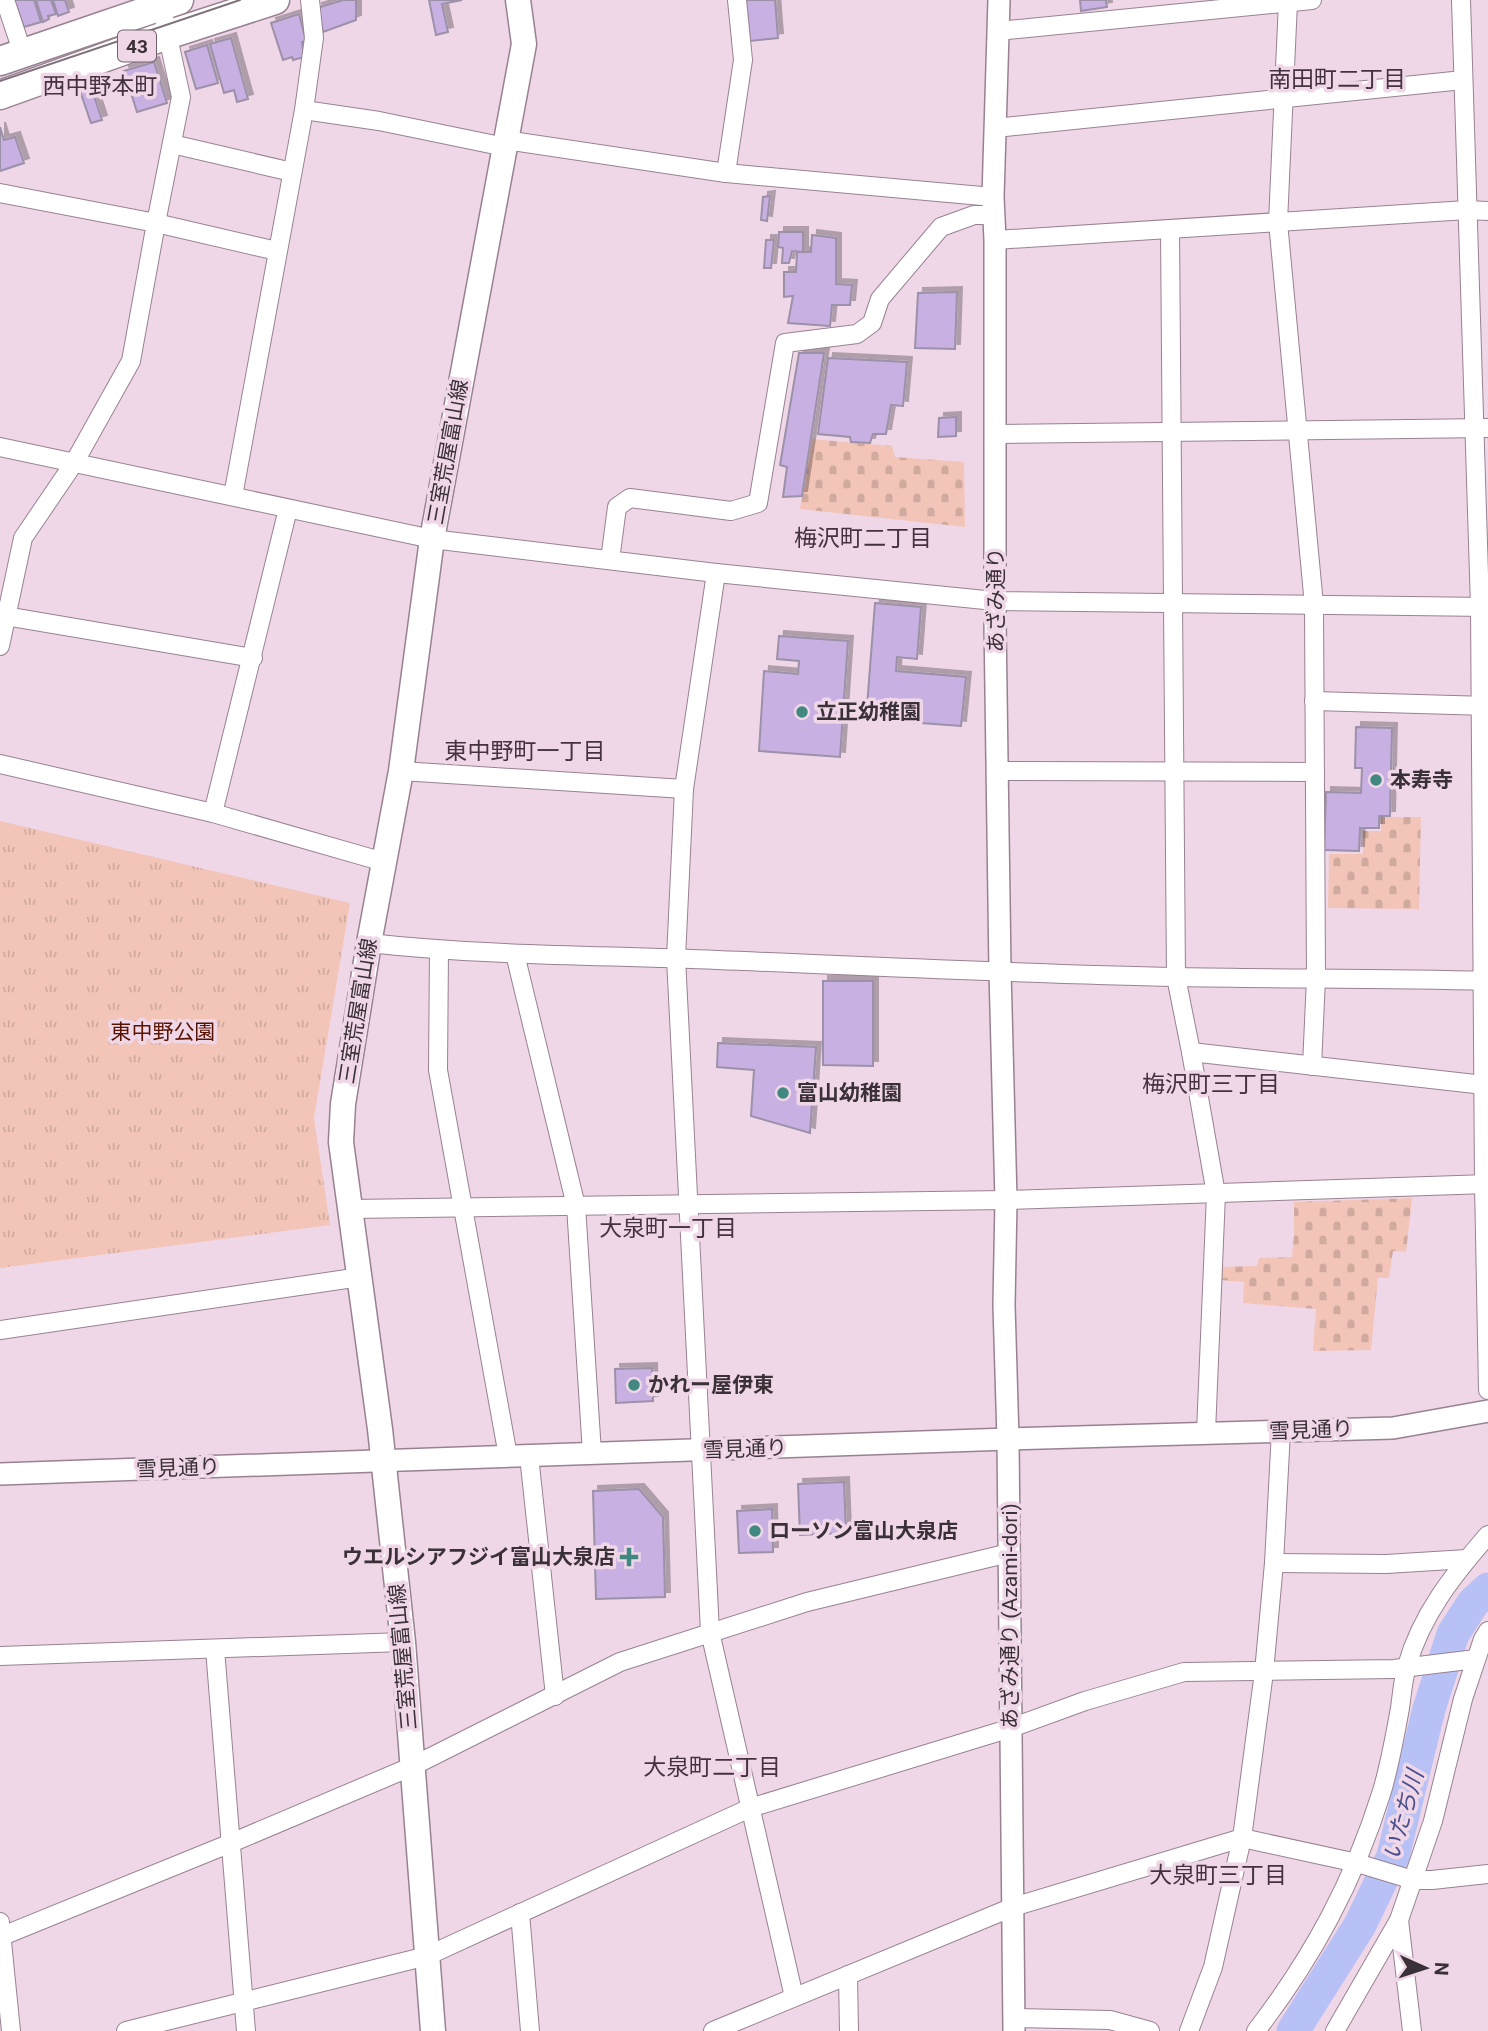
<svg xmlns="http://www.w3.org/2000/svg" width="1488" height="2031" font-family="Roboto,'Noto Sans JP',sans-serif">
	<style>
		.grass { fill: url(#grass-tufts) }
		.cemetery { fill: url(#cemetery-stones) }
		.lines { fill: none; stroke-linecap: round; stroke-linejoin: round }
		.river { stroke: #b8c1f6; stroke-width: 33 }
		.building { fill: #c8b0e2; stroke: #9c91a8; stroke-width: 2; filter: url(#shadow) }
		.minor-casing { stroke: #988292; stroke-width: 20 }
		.tertiary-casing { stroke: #988292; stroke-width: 24 }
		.secondary-casing { stroke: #988292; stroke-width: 27 }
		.primary-casing { stroke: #988292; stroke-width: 31 }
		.minor { stroke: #fff; stroke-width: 18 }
		.tertiary { stroke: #fff; stroke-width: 21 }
		.secondary { stroke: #fff; stroke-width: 24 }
		.primary { stroke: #fff; stroke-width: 28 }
		.tram { stroke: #80717c; stroke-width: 2 }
		.poi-dot { fill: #418881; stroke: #efd7e8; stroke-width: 2.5 }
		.labels { text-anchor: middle; stroke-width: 7; stroke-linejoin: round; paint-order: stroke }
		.shield { fill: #efd7e8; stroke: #70626c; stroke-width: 2 }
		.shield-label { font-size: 19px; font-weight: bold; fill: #3a3037 }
		.street-label { font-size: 21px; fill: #3a3037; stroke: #efd7e8 }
		.poi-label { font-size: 21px; font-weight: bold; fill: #3a3037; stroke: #efd7e8; text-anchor: start }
		.park-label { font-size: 21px; fill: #581200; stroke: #efd7e8 }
		.neighbourhood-label { font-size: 23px; fill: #44323f; stroke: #efd7e8 }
		.water-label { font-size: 23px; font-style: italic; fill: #484e8f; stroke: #efd7e8 }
	</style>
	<defs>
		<pattern id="grass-tufts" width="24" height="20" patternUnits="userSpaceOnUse" patternTransform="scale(1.75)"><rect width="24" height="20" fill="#f3c5b8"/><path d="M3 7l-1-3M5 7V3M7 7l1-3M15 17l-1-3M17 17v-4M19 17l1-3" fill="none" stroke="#d1aa9f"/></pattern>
		<pattern id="cemetery-stones" width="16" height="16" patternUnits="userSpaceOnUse" patternTransform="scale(1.75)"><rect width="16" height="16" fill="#f3c5b8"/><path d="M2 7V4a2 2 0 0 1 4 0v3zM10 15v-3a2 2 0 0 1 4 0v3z" fill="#d1aa9f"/></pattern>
		<filter id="shadow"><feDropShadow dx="5" dy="-5" stdDeviation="0" flood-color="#0004"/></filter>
	</defs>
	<rect width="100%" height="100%" fill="#efd7e8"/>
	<polygon class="grass" points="0,821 350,903 314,1118 330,1225 0,1268"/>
	<g class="cemetery">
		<polygon points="811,439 892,446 895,457 964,462 965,527 800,509"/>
		<polygon points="1381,817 1421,817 1419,909 1328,908 1329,854 1363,854 1363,831 1381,831"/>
		<polygon points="1412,1198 1406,1252 1393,1251 1389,1278 1378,1278 1371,1350 1313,1351 1316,1309 1243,1303 1244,1282 1220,1280 1220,1267 1257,1266 1259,1258 1292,1257 1294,1235 1294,1202"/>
	</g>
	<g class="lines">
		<polyline class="river" points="1293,2031 1360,1925 1393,1856 1429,1709 1453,1634 1473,1603 1488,1589"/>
	</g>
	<g class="building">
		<polygon points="14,0 34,0 41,22 24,27"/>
		<polygon points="36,0 51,0 56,14 48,16 49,19 43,22"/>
		<polygon points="53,0 65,0 69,12 58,16"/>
		<polygon points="343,0 356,0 356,20 323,32 317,8"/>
		<polygon points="429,0 462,0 442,4 448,32 436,35"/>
		<polygon points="746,0 775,0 778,38 750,41"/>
		<polygon points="1080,0 1106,0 1107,7 1081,11"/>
		<polygon points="299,14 306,41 302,42 304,57 293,60 292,57 283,60 271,23"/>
		<polygon points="231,38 248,99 237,102 234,90 224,93 210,44"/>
		<polygon points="207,45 218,83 196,89 185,52"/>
		<polygon points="154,62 167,103 137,112 124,71"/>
		<polygon points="90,84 102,120 91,123 79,88"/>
		<polygon points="0,127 4,140 15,137 24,163 0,171"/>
		<polygon points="770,196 767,221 761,220 763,197"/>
		<polygon points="779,232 803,232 803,252 792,251 789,263 782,263 783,248 778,247"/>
		<polygon points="812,235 836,238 836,284 852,285 850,305 832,305 830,326 788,323 793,296 784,297 784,272 796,272 797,252 811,252"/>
		<polygon points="766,240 774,240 771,268 764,268"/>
		<polygon points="957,292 955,349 915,348 918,293"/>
		<polygon points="799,353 824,353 802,496 783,497 787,467 780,465"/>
		<polygon points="828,358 907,362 903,406 891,405 886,434 873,434 870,443 851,442 850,437 818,434"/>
		<polygon points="956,417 956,436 938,437 939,418"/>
		<polygon points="875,603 921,607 917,659 897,657 896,671 966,677 961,726 866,719"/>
		<polygon points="779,636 848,641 840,757 759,751 764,671 798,674 799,661 777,659"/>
		<polygon points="1356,727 1392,728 1390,816 1379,816 1379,828 1360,828 1359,851 1324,850 1326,792 1361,793 1362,768 1355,768"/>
		<polygon points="823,981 873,981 873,1066 823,1065"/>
		<polygon points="718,1043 816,1047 810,1133 751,1116 754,1070 717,1067"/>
		<polygon points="652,1368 653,1401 616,1403 615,1369"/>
		<polygon points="844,1482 846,1533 800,1535 798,1484"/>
		<polygon points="639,1489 663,1517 665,1597 596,1599 593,1491"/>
		<polygon points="772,1509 773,1552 739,1553 737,1511"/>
	</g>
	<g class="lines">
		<g class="minor-casing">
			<g id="minor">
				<polyline points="5,0 23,54"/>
				<polyline points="1461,0 1480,607 1484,1184 1488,1390"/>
				<polyline points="1288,2 1278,222 1314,605 1316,978 1312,1066"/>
				<polyline points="998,31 1312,0"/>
				<polyline points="304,110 379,121 505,147"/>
				<polyline points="995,128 1463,80"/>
				<polyline points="506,140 726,173 993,197"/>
				<polyline points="172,144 292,172"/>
				<polyline points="726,173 743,60 737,0"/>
				<polyline points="0,193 156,223 277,251"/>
				<polyline points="1170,229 1176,977 1191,1052 1216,1194 1206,1432"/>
				<polyline points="995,240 1467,210 1488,211"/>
				<polyline points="995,434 1488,428"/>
				<polyline points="0,447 432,539 716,573 995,601 1488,607"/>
				<polyline points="233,496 304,110 314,38 310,0"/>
				<polyline points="610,560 617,507 630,498 731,511 758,503 785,343 857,334 872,323 880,299 941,227 974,215 994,215"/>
				<polyline points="716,573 684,789 676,958 710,1632 794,1997"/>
				<polyline points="0,615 253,658"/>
				<polyline points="0,646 23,538 74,463 131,361 156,223 181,97 160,0"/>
				<polyline points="1314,701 1488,706"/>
				<polyline points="0,764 213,813 384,862"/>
				<polyline points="401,771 684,789"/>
				<polyline points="998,771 1315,772"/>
				<polyline points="213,813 288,509"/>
				<path d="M369,943C485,956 601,955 717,960C871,966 1025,974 1178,977C1282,979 1385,978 1488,981"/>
				<polyline points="439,950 438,1070 508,1456"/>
				<polyline points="515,954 576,1206 592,1453"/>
				<polyline points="1191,1052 1484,1085"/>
				<polyline points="351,1209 1006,1200 1488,1184"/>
				<polyline points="0,1330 360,1277"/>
				<polyline points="529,1456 555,1696"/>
				<polyline points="1274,1563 1386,1564 1467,1559"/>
				<polyline points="215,1649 246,2031"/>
				<polyline points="0,1656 403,1642"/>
				<polyline points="520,1913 530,2031"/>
				<polyline points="1399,1920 1412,2031"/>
				<polyline points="0,1922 11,2031"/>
				<polyline points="0,1937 231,1843 413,1766 620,1662 807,1602 1009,1553"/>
				<polyline points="848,1975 849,2031"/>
				<polyline points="1014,2018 1110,2020 1150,2031"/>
				<polyline points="126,2031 427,1956 750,1808 1011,1728 1085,1701 1184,1672 1394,1669 1476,1659"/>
				<polyline points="713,2031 1013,1907 1242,1838 1357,1863 1413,1880 1432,1880 1488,1874"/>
				<polyline points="1189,2031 1213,1967 1242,1838 1264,1672 1274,1563 1281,1431"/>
				<path d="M1256,2031C1313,1957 1354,1881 1382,1791C1390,1764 1395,1736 1400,1708C1402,1694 1403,1679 1407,1666C1421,1615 1454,1574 1488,1535"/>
				<polyline points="1335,2031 1399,1920 1433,1821 1463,1699 1483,1639 1488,1631"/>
			</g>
		</g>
		<g class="tertiary-casing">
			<g id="tertiary">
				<polyline points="999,0 993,197 995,240 995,621 1000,971 1006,1200 1004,1305 1008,1439 1014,2031"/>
				<polyline points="0,1474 1008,1439 1393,1428 1488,1411"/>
			</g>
		</g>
		<g class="secondary-casing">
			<polyline id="secondary" points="433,2031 403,1642 380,1429 341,1142 343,1104 369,943 401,771 432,539 524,44 518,0"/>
		</g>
		<g class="primary-casing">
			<g id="primary">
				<polyline points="0,61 179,0"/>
				<polyline points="0,95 167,35 275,0"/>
			</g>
		</g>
		<use href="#minor" class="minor"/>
		<use href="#tertiary" class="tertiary"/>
		<use href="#secondary" class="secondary"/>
		<use href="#primary" class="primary"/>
		<polyline class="tram" points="0,81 240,0"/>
	</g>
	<g class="poi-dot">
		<circle cx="802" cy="712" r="7"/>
		<circle cx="1376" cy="780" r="7"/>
		<circle cx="783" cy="1093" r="7"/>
		<circle cx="634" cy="1385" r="7"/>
		<circle cx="755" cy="1531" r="7"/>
		<path d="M625.5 1546.5h7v7h7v7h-7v7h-7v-7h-7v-7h7z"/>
	</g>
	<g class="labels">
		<rect class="shield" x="118" y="30.5" width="38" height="31" rx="5"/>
		<g class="shield-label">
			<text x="137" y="53">43</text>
		</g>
		<g class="street-label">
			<text transform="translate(448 452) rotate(-80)" y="7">三室荒屋富山線</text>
			<text transform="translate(996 600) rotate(-90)" y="7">あざみ通り</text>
			<text transform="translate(358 1011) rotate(-81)" y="7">三室荒屋富山線</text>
			<text transform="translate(1311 1430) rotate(-2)" y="7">雪見通り</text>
			<text transform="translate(745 1449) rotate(-2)" y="7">雪見通り</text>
			<text transform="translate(178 1468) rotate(-2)" y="7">雪見通り</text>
			<text transform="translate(1010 1616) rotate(-90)" y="7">あざみ通り (Azami-dori)</text>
			<text transform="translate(403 1657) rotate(-95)" y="7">三室荒屋富山線</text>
		</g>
		<g class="poi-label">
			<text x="816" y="719">立正幼稚園</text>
			<text x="1390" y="787">本寿寺</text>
			<text x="797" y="1100">富山幼稚園</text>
			<text x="648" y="1392">かれー屋伊東</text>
			<text x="769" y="1538">ローソン富山大泉店</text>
			<text x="615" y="1564" text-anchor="end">ウエルシアフジイ富山大泉店</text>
		</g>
		<g class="park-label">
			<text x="163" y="1039">東中野公園</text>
		</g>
		<g class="neighbourhood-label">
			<text x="1337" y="87">南田町二丁目</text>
			<text x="100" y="94">西中野本町</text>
			<text x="863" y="546">梅沢町二丁目</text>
			<text x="525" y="759">東中野町一丁目</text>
			<text x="1211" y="1092">梅沢町三丁目</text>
			<text x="668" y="1236">大泉町一丁目</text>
			<text x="712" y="1775">大泉町二丁目</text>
			<text x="1218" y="1883">大泉町三丁目</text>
		</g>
		<g class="water-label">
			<text transform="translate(1403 1815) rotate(-74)" y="8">いたち川</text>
		</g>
	</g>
	<g transform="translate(1425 1968) rotate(93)" stroke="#efd7e8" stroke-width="5" paint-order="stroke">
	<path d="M0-5L12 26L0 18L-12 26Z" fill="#3a3037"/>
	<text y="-10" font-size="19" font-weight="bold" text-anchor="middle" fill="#3a3037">N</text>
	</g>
</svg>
